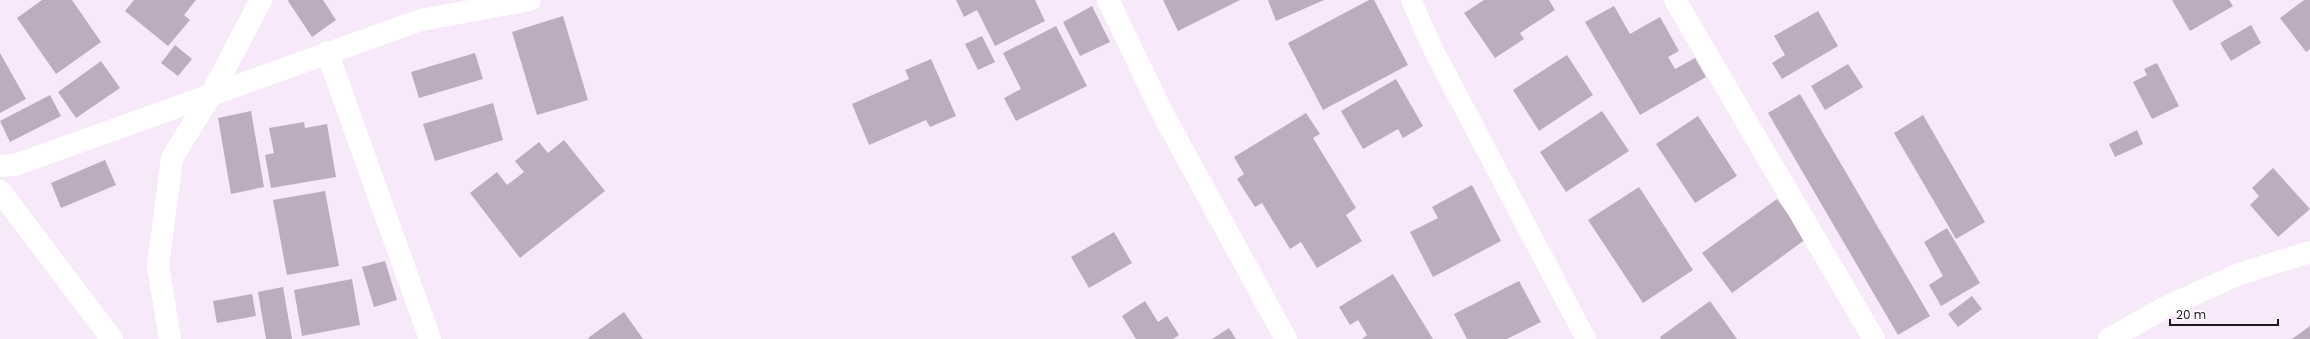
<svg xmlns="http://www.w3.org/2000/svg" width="2310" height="339" font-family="Poppins,sans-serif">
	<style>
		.building { fill: #bbadbd }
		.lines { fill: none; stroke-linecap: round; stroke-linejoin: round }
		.service { stroke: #fff; stroke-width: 20 }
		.minor { stroke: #fff; stroke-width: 22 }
	</style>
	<rect width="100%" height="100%" fill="#f8e9fa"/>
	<g class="building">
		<polygon points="42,0 72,0 101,42 56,74 17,18"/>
		<polygon points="134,0 196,0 184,15 190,20 168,46 125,11"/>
		<polygon points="289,0 323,0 336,20 312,37 288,1"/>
		<polygon points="956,0 1035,0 1045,21 995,46 977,10 964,17"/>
		<polygon points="1163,0 1240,0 1178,31"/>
		<polygon points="1268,0 1324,0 1276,21"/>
		<polygon points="1369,0 1374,0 1408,65 1323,110 1288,43"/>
		<polygon points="1484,0 1549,0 1555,10 1520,33 1524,39 1495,58 1464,13"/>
		<polygon points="2172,0 2229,0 2233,6 2190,31"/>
		<polygon points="2304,0 2310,0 2310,49 2306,52 2280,18"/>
		<polygon points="1092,6 1110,42 1080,56 1063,22"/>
		<polygon points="1614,6 1630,34 1660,17 1679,51 1668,57 1675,69 1695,58 1706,77 1640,115 1585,22"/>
		<polygon points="1818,11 1838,46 1782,79 1772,63 1785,55 1774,36"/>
		<polygon points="563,16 588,100 537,115 512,32"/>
		<polygon points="2251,25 2261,43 2231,61 2220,43"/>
		<polygon points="1056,26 1087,86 1016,121 1004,98 1021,89 1003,53"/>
		<polygon points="982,36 995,62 978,70 965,44"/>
		<polygon points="175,45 192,59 178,76 161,63"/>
		<polygon points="0,53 26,99 0,113"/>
		<polygon points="475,53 483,79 419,98 411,72"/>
		<polygon points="1567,55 1593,95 1539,131 1513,90"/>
		<polygon points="931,59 956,116 930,127 926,120 869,145 852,104 909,79 905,70"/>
		<polygon points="101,61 120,88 76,118 58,92"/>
		<polygon points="2157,63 2179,106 2152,119 2133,82 2147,75 2144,69"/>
		<polygon points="1848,64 1863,87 1825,110 1811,86"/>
		<polygon points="1396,79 1423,126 1403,138 1398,129 1363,149 1341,111"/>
		<polygon points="1800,94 1930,316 1898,335 1768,113"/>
		<polygon points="50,95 61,116 10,142 0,121"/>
		<polygon points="493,103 503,140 435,161 423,124"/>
		<polygon points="251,111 264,187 231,194 218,118"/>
		<polygon points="1602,111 1629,151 1566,192 1540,152"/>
		<polygon points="1306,113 1320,134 1313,138 1356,208 1346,215 1362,241 1317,268 1301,242 1290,249 1262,203 1255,207 1237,179 1244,174 1234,157"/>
		<polygon points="1923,115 1985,222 1956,239 1894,133"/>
		<polygon points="1698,116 1737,176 1695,203 1656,144"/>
		<polygon points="304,122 305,128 327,124 336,177 271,188 265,155 274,153 269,128"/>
		<polygon points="2137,130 2143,144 2115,157 2109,144"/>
		<polygon points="564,140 605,191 520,258 470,193 497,172 507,185 524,172 515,161 539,142 548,153"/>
		<polygon points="105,160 116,185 61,208 51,183"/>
		<polygon points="2273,168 2310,209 2278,237 2250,205 2259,196 2252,188"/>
		<polygon points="1472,185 1501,241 1433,277 1410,232 1438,218 1432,207"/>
		<polygon points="1639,187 1693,270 1643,303 1588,220"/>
		<polygon points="325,191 339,266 287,275 273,200"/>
		<polygon points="1777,199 1806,239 1732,293 1702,253"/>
		<polygon points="1947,228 1980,283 1941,306 1929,285 1943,276 1924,242"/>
		<polygon points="1114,232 1132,263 1089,288 1071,257"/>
		<polygon points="385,261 397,300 374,307 362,267"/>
		<polygon points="1393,274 1433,339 1362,339 1367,335 1358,320 1350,325 1339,307"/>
		<polygon points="352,279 360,325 302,336 294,290"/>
		<polygon points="1519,281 1541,322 1507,339 1467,339 1454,314"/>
		<polygon points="283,287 292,339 266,339 258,292"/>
		<polygon points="252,294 256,316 217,323 213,301"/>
		<polygon points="1972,296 1982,309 1958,327 1948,314"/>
		<polygon points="1145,301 1158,322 1167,316 1179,335 1173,339 1136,339 1122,316"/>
		<polygon points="1710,301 1737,339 1661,339 1660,337"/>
		<polygon points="624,312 643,339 589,339 588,338"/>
		<polygon points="2310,326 2310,339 2292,339"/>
		<polygon points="1229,328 1236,339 1212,339"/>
	</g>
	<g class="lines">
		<polyline class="service" points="1411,0 1433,49 1586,339"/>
		<g class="minor">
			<polyline points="1108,0 1163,114 1286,339"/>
			<polyline points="1675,0 1874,339"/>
			<polyline points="327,52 430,339"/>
			<polyline points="0,166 15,165 421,20 530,0"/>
			<polyline points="0,191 112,339"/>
			<polyline points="170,339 158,266 172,158 212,93 261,0"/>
			<polyline points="2109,339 2164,308 2239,274 2310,252"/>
		</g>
	</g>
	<path d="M2170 319v6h108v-6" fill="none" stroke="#1e181e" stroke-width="2"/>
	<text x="2176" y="319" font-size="12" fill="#1e181e" stroke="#fefbfe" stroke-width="3" paint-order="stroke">20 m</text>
</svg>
